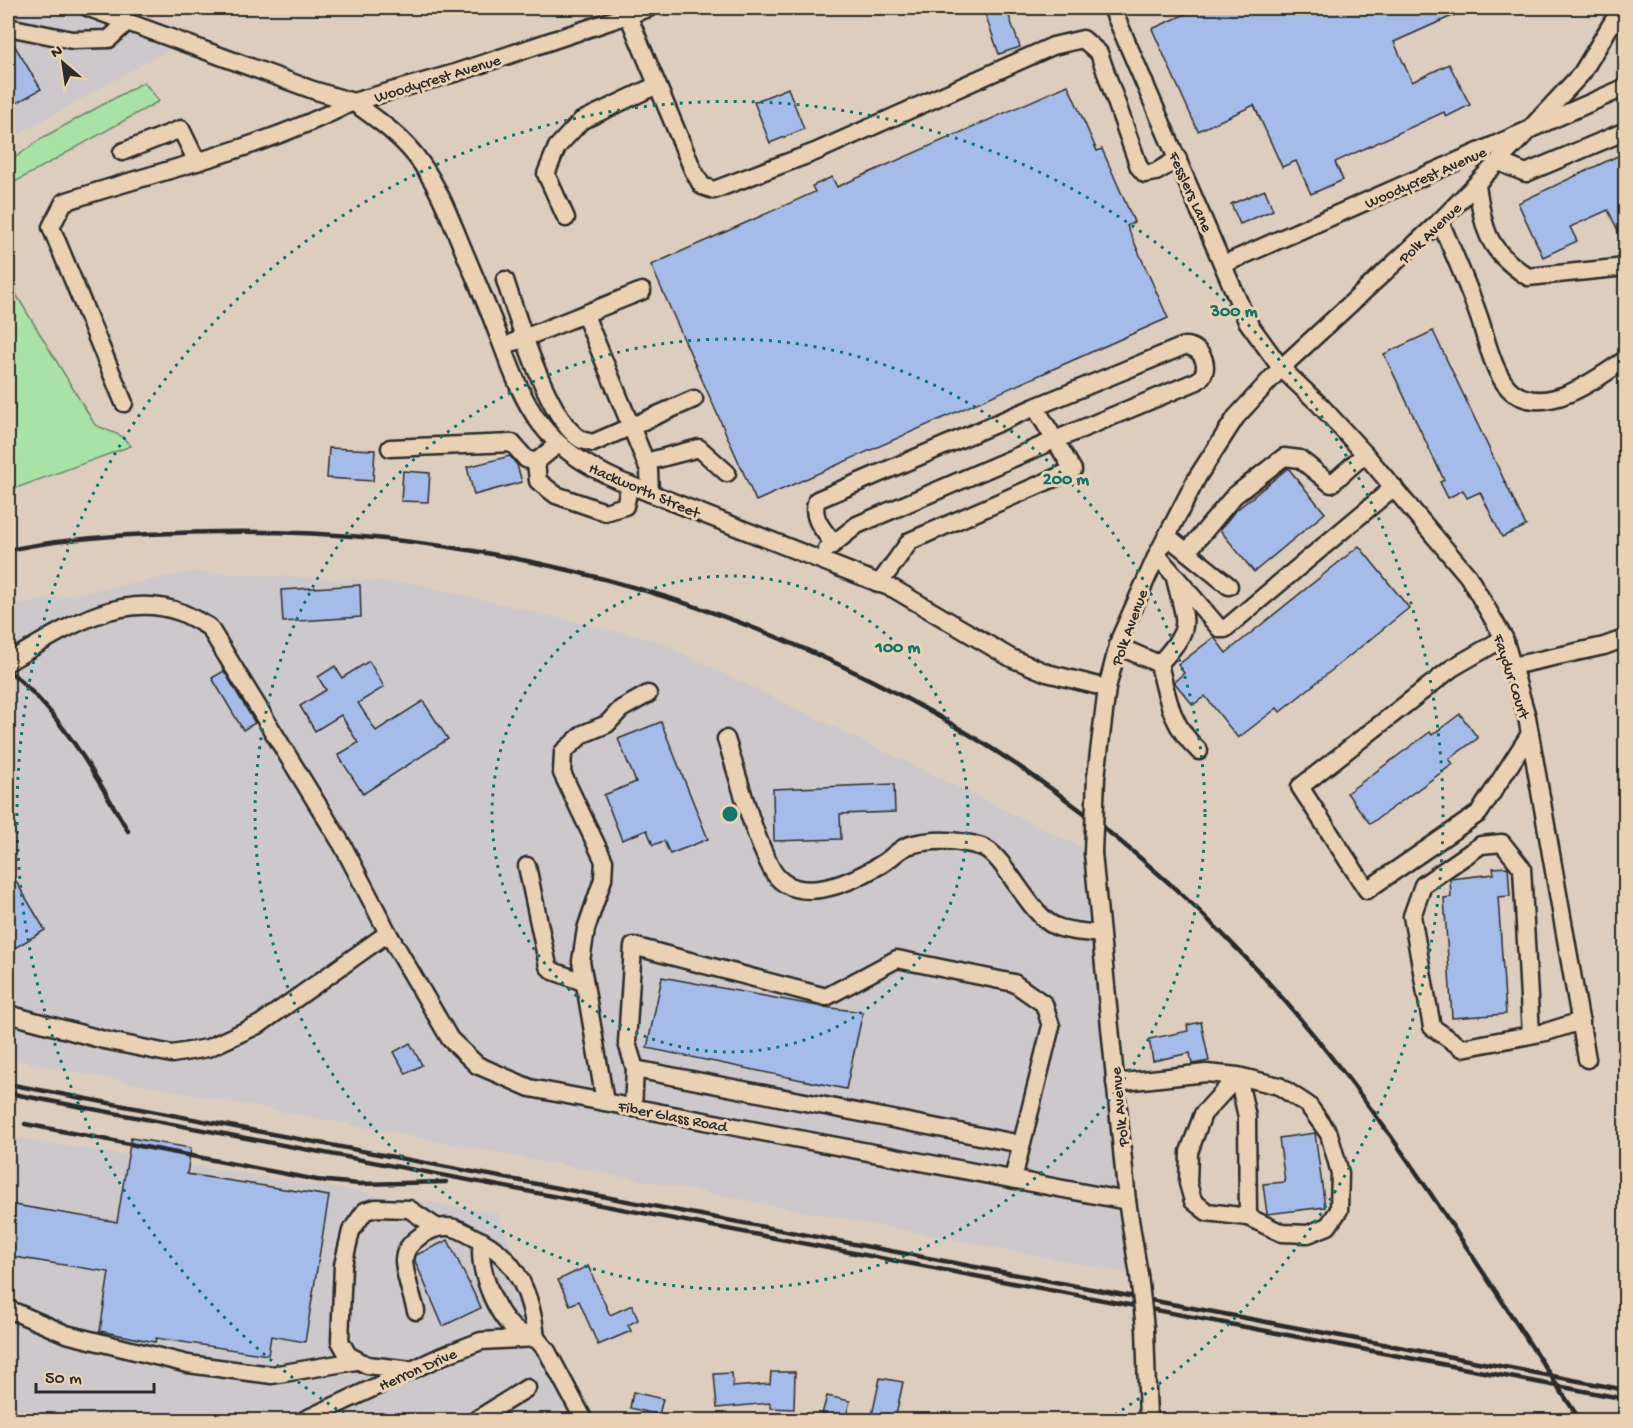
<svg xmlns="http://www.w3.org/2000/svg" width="1633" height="1428" font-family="'Gochi Hand',sans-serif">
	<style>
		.built { fill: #ccc8cb }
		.green { fill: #a8e2a7; stroke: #6a8669; stroke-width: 1.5 }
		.building { fill: #a5bcea; stroke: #2b2b2b; stroke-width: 1.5 }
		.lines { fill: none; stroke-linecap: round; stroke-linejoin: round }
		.minor-casing { stroke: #2b2b2b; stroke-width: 21 }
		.minor { stroke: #ebd1b3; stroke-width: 16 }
		.rail { stroke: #2b2b2b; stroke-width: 4.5 }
		.minor-bridge-casing { stroke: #2b2b2b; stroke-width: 21; stroke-linecap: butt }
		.minor-bridge { stroke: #ebd1b3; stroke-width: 16 }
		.ring { fill: none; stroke: #0f766e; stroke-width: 3; stroke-dasharray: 3 6 }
		.labels { text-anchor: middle; stroke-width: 6; stroke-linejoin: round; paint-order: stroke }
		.street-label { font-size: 16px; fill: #2b2b2b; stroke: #ebd1b3 }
		.centre { fill: #0f766e; stroke: #ebd1b3; stroke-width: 3 }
		.ring-label { font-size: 18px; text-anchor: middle; font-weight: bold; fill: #0f766e; stroke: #ebd1b3; stroke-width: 6; stroke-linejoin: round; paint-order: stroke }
	</style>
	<rect width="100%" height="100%" fill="#ddcdbe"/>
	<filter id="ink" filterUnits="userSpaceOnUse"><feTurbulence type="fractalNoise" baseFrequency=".0167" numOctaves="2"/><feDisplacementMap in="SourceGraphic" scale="12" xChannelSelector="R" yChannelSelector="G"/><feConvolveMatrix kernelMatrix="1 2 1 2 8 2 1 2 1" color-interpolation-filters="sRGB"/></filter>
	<g filter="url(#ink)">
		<g class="built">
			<polygon points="8,8 89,8 180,43 8,140"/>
			<polygon points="193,572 412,583 657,641 1093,853 1139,1275 8,1059 8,606"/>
			<polygon points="8,1137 497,1213 577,1403 537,1420 8,1420"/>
		</g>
		<g class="green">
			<polygon points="144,82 159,101 13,183 8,190 8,163 42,138"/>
			<polygon points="8,281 95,425 121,436 131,446 8,491"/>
		</g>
		<g class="building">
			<polygon points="983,8 1006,8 1020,47 999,54"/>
			<polygon points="1199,8 1470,8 1394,42 1412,82 1449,64 1470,105 1446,117 1444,112 1335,162 1343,180 1311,194 1296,161 1282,167 1254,105 1198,131 1152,29"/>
			<polygon points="8,38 10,38 41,89 8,108"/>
			<polygon points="1068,85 1097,151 1102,149 1134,222 1127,226 1168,318 756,501 651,265 815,192 812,186 832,177 837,187"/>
			<polygon points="788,88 804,129 770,143 754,102"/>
			<polygon points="1626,152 1626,247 1608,210 1570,227 1577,241 1543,257 1518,203"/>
			<polygon points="1265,190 1273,210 1240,224 1231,204"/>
			<polygon points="1433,331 1526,526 1502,537 1480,492 1467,498 1463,490 1448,498 1440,482 1444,480 1384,354"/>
			<polygon points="329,448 375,450 373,481 327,478"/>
			<polygon points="510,456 517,465 522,482 474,495 467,467"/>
			<polygon points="1288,468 1325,513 1254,572 1220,530 1234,512"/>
			<polygon points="403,471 430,473 428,502 401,501"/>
			<polygon points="1359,546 1409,608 1280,712 1277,708 1238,738 1205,696 1193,705 1174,682 1184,673 1178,665 1214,637 1226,653"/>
			<polygon points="360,585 361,617 283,622 281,590"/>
			<polygon points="369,661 384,687 358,703 376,731 423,701 448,739 363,794 338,755 358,743 341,715 315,731 300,706 326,690 318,677 335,666 342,678"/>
			<polygon points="224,671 255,723 243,730 212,678"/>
			<polygon points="1460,714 1478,738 1449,759 1453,764 1370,824 1347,793 1430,732 1432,735"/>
			<polygon points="661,722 708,839 670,854 664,841 653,845 647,830 622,840 604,795 636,782 618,739"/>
			<polygon points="894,784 895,812 840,814 841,839 774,841 773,789"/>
			<polygon points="1508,867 1510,896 1498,897 1506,1014 1452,1018 1444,898 1451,897 1450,879 1494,874 1493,868"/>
			<polygon points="8,868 45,930 8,952"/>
			<polygon points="662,977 823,1007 863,1012 846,1089 647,1048"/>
			<polygon points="1201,1022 1209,1061 1192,1064 1190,1053 1153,1061 1149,1039 1188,1031 1187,1025"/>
			<polygon points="410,1043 422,1065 406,1074 394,1052"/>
			<polygon points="1315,1133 1325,1207 1267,1214 1263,1184 1285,1182 1279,1138"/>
			<polygon points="131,1138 191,1148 187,1174 329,1196 305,1342 271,1336 268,1355 156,1338 155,1342 100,1331 109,1272 8,1256 8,1204 117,1222"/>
			<polygon points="448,1240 481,1308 443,1326 415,1261 416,1255"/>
			<polygon points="588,1266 610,1315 632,1305 638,1320 628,1325 631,1331 598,1345 579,1301 570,1305 558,1280"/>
			<polygon points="771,1372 795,1372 794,1409 770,1408 770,1403 717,1408 714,1374 732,1373 733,1387 770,1384"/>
			<polygon points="880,1378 903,1382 895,1420 871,1420"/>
			<polygon points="633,1392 663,1399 659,1415 630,1408"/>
			<polygon points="827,1396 850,1401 845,1420 822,1414"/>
		</g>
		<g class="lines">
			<g class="minor-casing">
				<g id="minor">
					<polyline points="89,8 313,90 353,102 455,73 649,8"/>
					<polyline points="1112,8 1247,321 1281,368 1320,405 1365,454 1468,576 1504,638 1527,717 1587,1059"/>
					<polyline points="628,15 693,170 702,186 714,190 815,152 1053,46 1083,39 1099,53 1139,167 1145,174 1156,172 1178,159"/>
					<polyline points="8,27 72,40 109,39 127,22"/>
					<polyline points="122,152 181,129 197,162"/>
					<polyline points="1499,162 1526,173 1626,131"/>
					<path d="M1477,186C1485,234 1487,249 1528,277L1626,267"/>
					<polyline points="566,218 546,174 557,147 581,121 657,85"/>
					<path d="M1440,221C1454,255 1470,289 1481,323C1487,343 1496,381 1514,393C1549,416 1598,378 1626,359"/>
					<polyline points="1224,264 1626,87"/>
					<path d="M505,280C517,316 547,418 580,439C583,441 589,442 593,443L694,399"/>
					<polyline points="585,315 649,470 650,493"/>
					<polyline points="514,342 642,291"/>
					<path d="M124,403L51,227L64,202C161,170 262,149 353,102C378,120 403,137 421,163C436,184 446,208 456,232C468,262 481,291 493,321C525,405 534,443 622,482L894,589L1011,658L1047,673L1107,688"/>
					<polyline points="390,448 512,443 526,459 536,462 558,444"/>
					<polyline points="536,462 538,481 556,495 605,512 625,506 630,485"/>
					<polyline points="646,462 699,448 727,473"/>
					<polyline points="1167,536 1229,586"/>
					<path d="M834,544C824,531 810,517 817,500L1035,407L1055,440L1197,381C1213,370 1203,346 1184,346L1035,407"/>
					<polyline points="827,549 857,525 1055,440 1073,470 910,541 879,584"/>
					<polyline points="1187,552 1234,496 1284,457 1300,459 1331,484 1365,454"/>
					<polyline points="1157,555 1220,629 1225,629 1394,487"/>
					<polyline points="1504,638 1452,668 1300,787 1367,890 1479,813 1530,734"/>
					<path d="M1118,646L1159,664C1194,625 1186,626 1175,578"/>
					<path d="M8,662C58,633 119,589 180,612C190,616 200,622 209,627L343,846L388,933L450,1039L477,1065L530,1088L1127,1201"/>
					<path d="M1159,664C1168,700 1171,725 1199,751"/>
					<polyline points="1512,666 1604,646 1626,638"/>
					<path d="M726,739C740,782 751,829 771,868C793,909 850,883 880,865C890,860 899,848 910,845C933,839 959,840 982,847C1004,854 1029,915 1055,926C1068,932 1087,932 1100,934"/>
					<polyline points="1096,777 1107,688 1120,638 1157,555 1198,476 1236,417 1281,368 1440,221 1528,131 1582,73 1621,8"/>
					<polyline points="1093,853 1127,1201 1139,1275"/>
					<polyline points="527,866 548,966 553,971 583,982"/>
					<polyline points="8,1014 104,1040 172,1054 208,1048 260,1024 388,933"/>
					<polyline points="1531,1035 1522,868 1502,843 1481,845 1423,885 1412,916 1432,1027 1462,1048 1546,1032 1581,1021"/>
					<polyline points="635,1069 1021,1144"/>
					<polyline points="1115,1083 1206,1073 1238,1076 1279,1086 1308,1105 1329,1134 1340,1173 1339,1210 1328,1226 1308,1234 1282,1233 1248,1217 1207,1212 1193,1201 1188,1183 1189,1152 1203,1114 1238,1076 1247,1117 1248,1217"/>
					<polyline points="605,1102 581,961 586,929 603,879 604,861 562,773 563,752 583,734 607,724 621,709 648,694"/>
					<polyline points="633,1108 635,1069 627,1043 633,946 826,997 897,959 1014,983 1044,1004 1051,1026 1013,1179"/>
					<path d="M482,1241C519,1261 532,1298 536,1338C530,1335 520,1334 514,1329C494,1311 477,1267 482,1241Z"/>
					<polyline points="8,1309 66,1334 188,1364 272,1375 356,1361"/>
					<path d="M416,1311C412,1295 405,1277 404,1261C404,1242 431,1226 448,1227C459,1227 472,1237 482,1241"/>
					<polyline points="1145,1328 1148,1420"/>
					<polyline points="536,1338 547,1351 584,1420"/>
					<polyline points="412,1370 367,1365 348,1355 340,1341 343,1265 351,1231 365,1211 376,1208 409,1209 436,1227"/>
					<polyline points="304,1420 442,1356 481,1341 536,1338"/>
					<polyline points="476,1420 527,1388"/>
				</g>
			</g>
			<use href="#minor" class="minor"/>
			<g class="rail">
				<path d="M8,550C77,536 149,533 220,532C604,526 980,677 1246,958C1377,1096 1475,1263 1580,1420"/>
				<path d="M8,670C61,713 94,773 128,831"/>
				<polyline points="8,1084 1626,1390"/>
				<polyline points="8,1093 1626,1399"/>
				<polyline points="25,1124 317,1180 359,1184 446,1182"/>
			</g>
			<g class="minor-bridge-casing">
				<g id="minor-bridge">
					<polyline points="1093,853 1096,777"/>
					<polyline points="1139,1275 1145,1328"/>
				</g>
			</g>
			<use href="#minor-bridge" class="minor-bridge"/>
		</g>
	</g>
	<g class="ring">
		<circle cx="730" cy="814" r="238"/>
		<circle cx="730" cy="814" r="475"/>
		<path d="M352 1419A713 713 0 1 1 1108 1419"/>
	</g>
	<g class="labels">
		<g class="street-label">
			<text transform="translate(437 77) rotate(-17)" y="6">Woodycrest Avenue</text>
			<text transform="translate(1425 176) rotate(-24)" y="6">Woodycrest Avenue</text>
			<text transform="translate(1192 191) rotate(66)" y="6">Fesslers Lane</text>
			<text transform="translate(1429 232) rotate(-44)" y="6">Polk Avenue</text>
			<text transform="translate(645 489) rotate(23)" y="6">Hackworth Street</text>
			<text transform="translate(1128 627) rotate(-70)" y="6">Polk Avenue</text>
			<text transform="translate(1513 676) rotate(72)" y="6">Faydur Court</text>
			<text transform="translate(1118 1107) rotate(-96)" y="6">Polk Avenue</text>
			<text transform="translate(673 1115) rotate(11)" y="6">Fiber Glass Road</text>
			<text transform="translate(417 1368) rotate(-24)" y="6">Herron Drive</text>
		</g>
	</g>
	<circle cx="730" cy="814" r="9" class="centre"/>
	<g class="ring-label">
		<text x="1234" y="316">300 m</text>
		<text x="1066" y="484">200 m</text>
		<text x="898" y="652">100 m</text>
	</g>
	<rect width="1633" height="1428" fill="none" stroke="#ebd1b3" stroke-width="30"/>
	<rect x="15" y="15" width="1603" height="1398" fill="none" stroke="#2b2b2b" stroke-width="2" filter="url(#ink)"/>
	<g transform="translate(63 63) rotate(331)" stroke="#ebd1b3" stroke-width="4.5" paint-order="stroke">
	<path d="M0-4.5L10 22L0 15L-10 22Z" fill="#2b2b2b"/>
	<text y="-9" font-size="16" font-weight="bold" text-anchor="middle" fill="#2b2b2b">N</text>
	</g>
	<path d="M36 1383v9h118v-9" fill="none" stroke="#2b2b2b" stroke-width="3"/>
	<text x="45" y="1383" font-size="18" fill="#2b2b2b" stroke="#ebd1b3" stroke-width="4.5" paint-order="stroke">50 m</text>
</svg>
